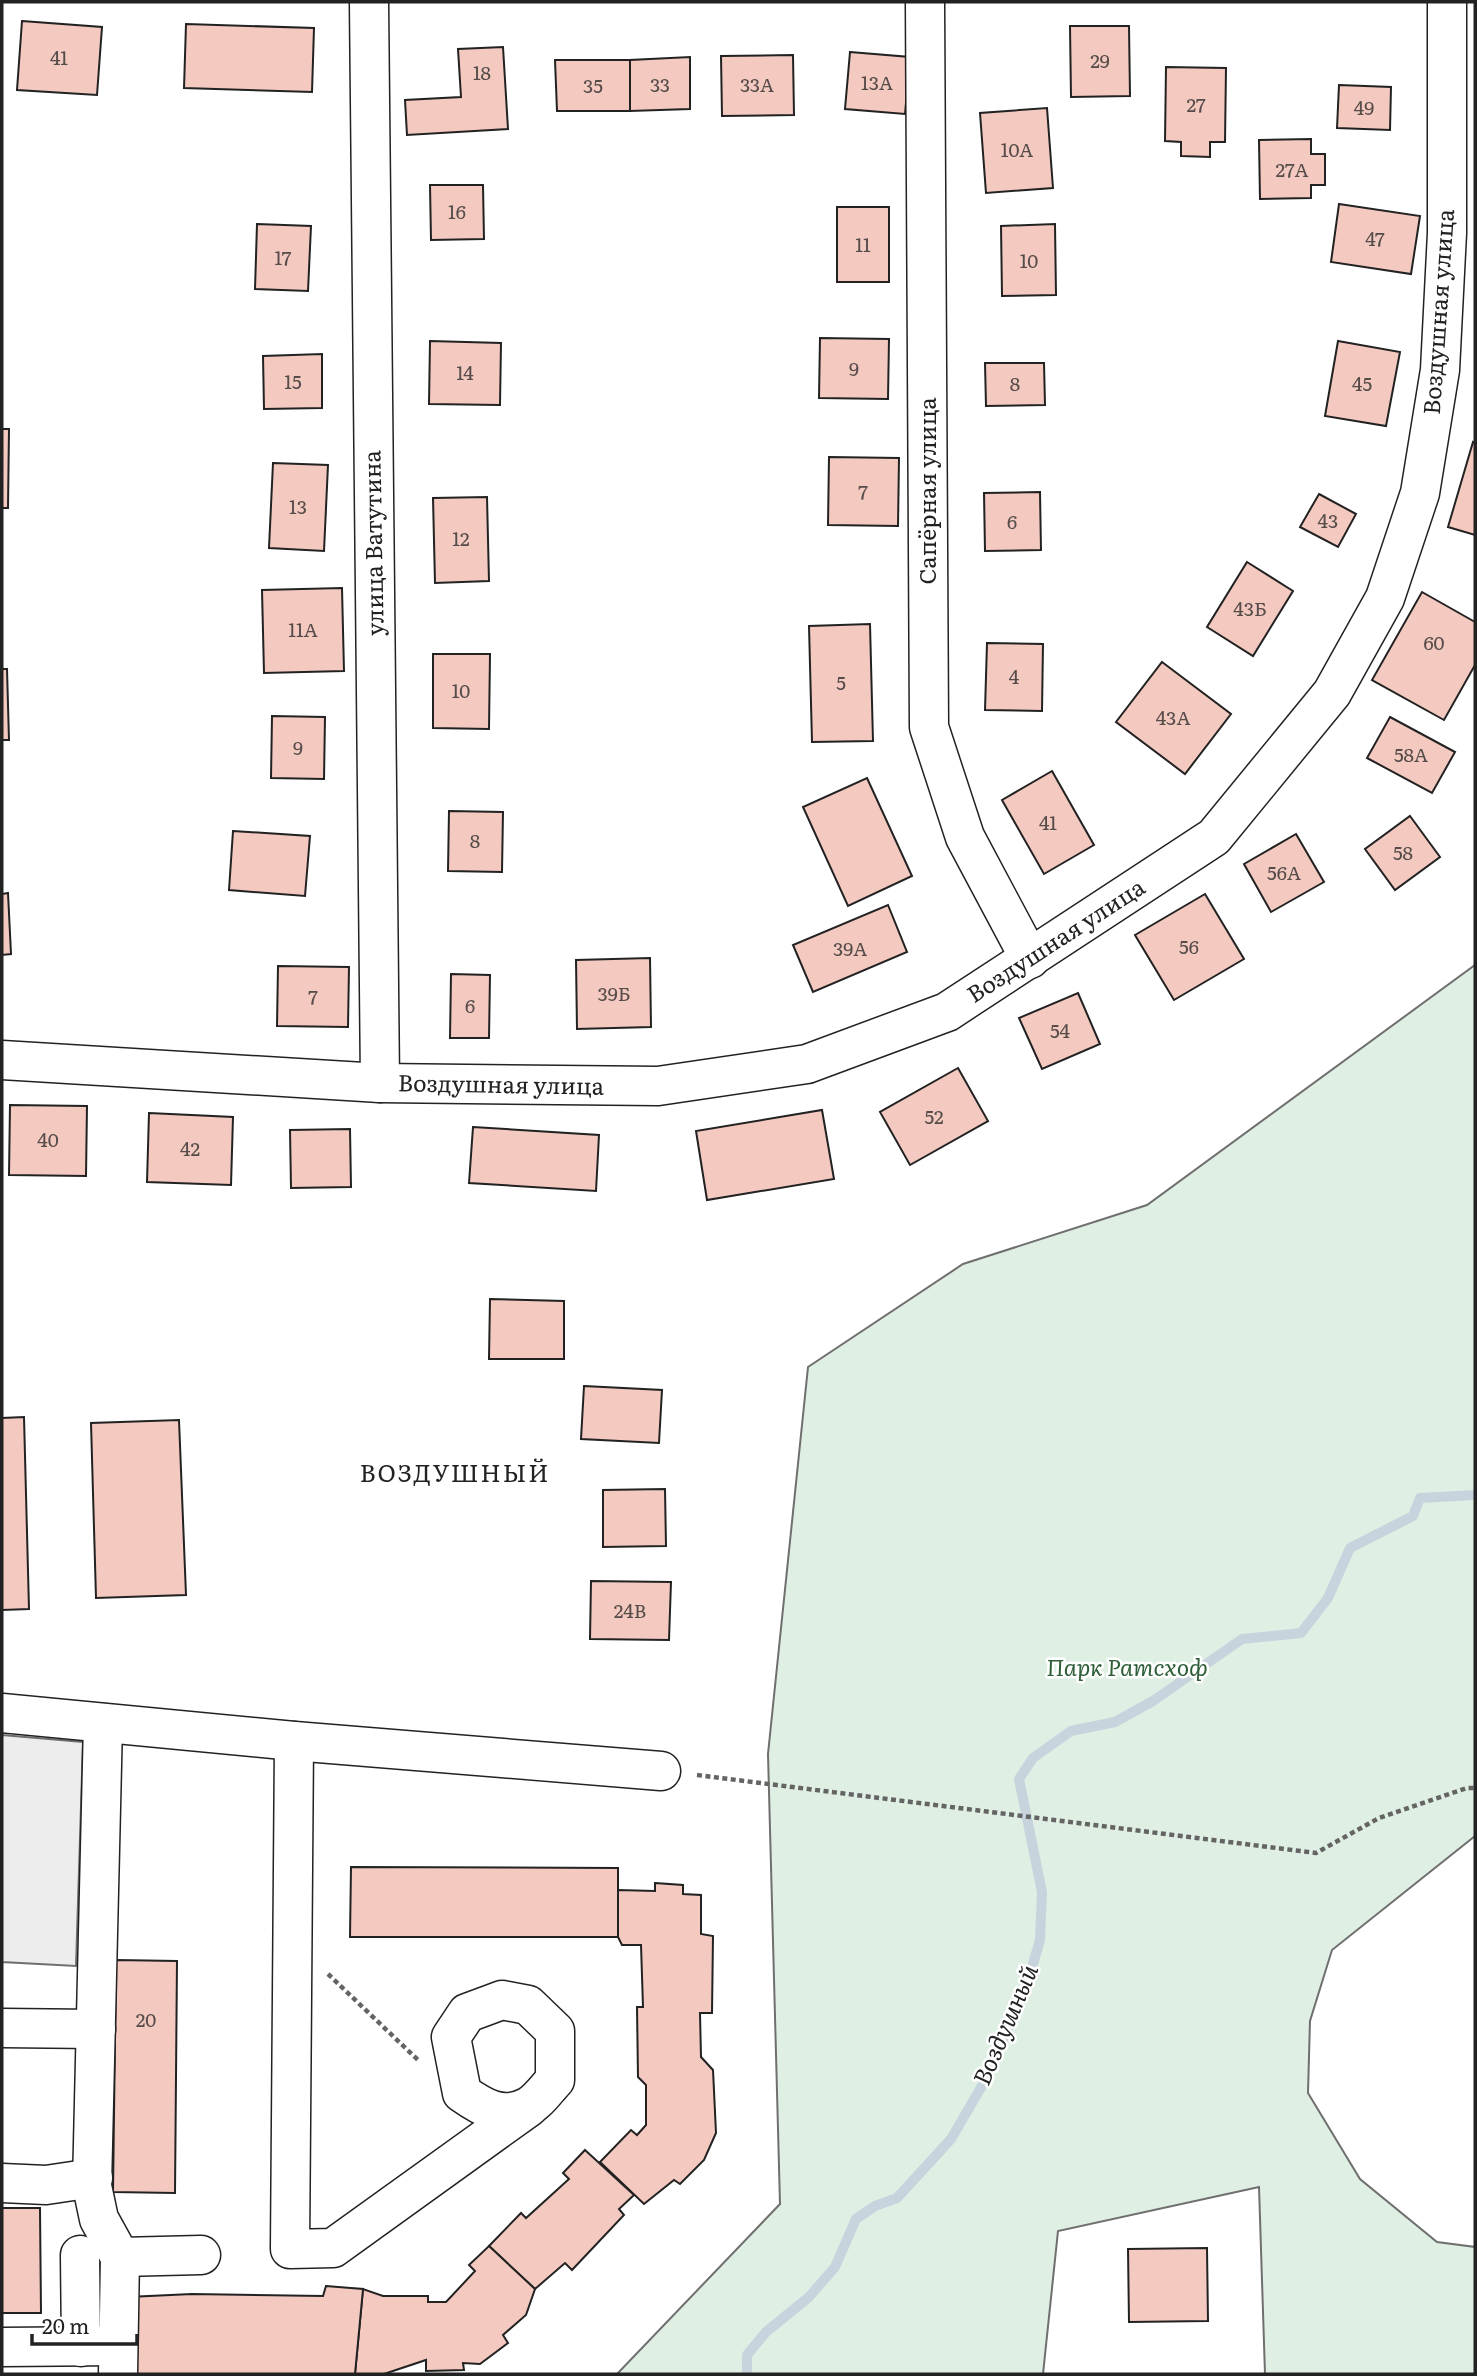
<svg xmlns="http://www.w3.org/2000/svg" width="1477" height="2376" font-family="Literata,serif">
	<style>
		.green { fill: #e0efe3; stroke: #6f6f6f; stroke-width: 2 }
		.parking { fill: #ededed; stroke: #6f6f6f; stroke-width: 2 }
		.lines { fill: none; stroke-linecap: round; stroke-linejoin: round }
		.stream { stroke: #c7d3dd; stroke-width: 10 }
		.building { fill: #f3c9c0; stroke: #222; stroke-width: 2 }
		.minor-casing { stroke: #222; stroke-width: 41 }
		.path { stroke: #646464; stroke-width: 4.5; stroke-dasharray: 5 3.5; stroke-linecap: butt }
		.minor { stroke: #fff; stroke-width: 38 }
		.labels { text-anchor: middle; stroke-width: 5; stroke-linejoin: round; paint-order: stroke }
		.number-label { font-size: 19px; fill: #564c4a }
		.street-label { font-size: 23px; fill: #222; stroke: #fff }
		.park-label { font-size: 23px; font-style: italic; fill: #2f5e38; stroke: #fff }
		.neighbourhood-label { font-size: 24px; letter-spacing: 2px; fill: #222; stroke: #fff }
		.water-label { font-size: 24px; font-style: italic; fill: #222; stroke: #fff }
	</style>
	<rect width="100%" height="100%" fill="#fff"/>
	<polygon class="green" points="1475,965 1475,1836 1332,1950 1310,2021 1308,2093 1360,2179 1437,2242 1475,2247 1475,2374 1265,2374 1259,2187 1058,2231 1043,2374 617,2374 780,2204 768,1754 808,1367 963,1264 1147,1205"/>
	<polygon class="parking" points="2,1735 83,1742 76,1966 2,1962"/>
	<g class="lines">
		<polyline class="stream" points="747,2374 747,2355 766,2332 809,2297 835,2267 856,2219 875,2206 897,2198 951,2139 986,2079 1026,1988 1040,1940 1042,1892 1019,1779 1033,1758 1071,1731 1115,1722 1153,1701 1242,1639 1301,1633 1328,1598 1350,1548 1413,1516 1420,1498 1475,1495"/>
	</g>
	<g class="building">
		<polygon points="22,21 102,27 97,95 17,90"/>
		<polygon points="186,24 314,28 312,92 184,88"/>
		<polygon points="1070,26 1129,26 1130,96 1071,97"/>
		<polygon points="503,47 508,129 407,135 405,100 461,97 458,49"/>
		<polygon points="850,52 910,57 905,114 845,109"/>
		<polygon points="793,55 794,115 722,116 721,56"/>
		<polygon points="690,57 690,109 630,111 630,60"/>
		<polygon points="555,60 630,60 630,111 557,111"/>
		<polygon points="1166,67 1226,68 1225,142 1210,142 1210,157 1181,156 1181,142 1165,141"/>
		<polygon points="1339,85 1391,87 1390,130 1337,128"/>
		<polygon points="1047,108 1053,188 986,193 980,113"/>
		<polygon points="1311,139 1311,154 1325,154 1325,185 1311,185 1311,198 1260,199 1259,140"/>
		<polygon points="430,185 483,185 484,239 431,240"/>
		<polygon points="1339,204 1420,216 1411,274 1331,262"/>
		<rect x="837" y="207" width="52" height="75"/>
		<polygon points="257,224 311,226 308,291 255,289"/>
		<polygon points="1055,224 1056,295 1002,296 1001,226"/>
		<polygon points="820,338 889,339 888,399 819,398"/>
		<polygon points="430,341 501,343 500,405 429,404"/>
		<polygon points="1338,341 1400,352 1386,426 1325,416"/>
		<polygon points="322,354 322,408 264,409 263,356"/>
		<polygon points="985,363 1044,363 1045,405 986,406"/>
		<polygon points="2,429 9,429 8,508 2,508"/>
		<polygon points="1473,442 1475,443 1475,535 1448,527"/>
		<polygon points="829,457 899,458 898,526 828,525"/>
		<polygon points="273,463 328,465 324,551 269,548"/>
		<polygon points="1040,492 1041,550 985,551 984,493"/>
		<polygon points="1319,494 1356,514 1338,547 1300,527"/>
		<polygon points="487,497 489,581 435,583 433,498"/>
		<polygon points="1247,562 1293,591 1253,656 1207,627"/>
		<polygon points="342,588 344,671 264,673 262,590"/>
		<polygon points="1422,592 1475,622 1475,665 1444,720 1372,680"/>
		<polygon points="870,624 873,741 812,742 809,626"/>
		<polygon points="987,643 1043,644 1042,711 985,710"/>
		<polygon points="433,654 490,654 489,729 433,728"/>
		<polygon points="1162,662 1231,714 1185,774 1116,722"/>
		<polygon points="2,669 7,669 9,740 2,740"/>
		<polygon points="272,716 325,717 324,779 271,778"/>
		<polygon points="1390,717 1455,752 1432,793 1367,758"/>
		<polygon points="1052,771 1094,845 1044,874 1002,800"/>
		<polygon points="867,778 912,876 848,906 803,807"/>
		<polygon points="449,811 503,812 502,872 448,871"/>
		<polygon points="1410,816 1440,857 1395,890 1365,849"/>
		<polygon points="233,831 310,836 305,896 229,890"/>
		<polygon points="1296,834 1324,882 1271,912 1244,864"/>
		<polygon points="8,893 11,954 2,955 2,894"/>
		<polygon points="1205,894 1244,959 1174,1000 1135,935"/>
		<polygon points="888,905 907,952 813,992 793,945"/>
		<polygon points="650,958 651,1027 577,1029 576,960"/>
		<polygon points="278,966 349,967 348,1027 277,1026"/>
		<polygon points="451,974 490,975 489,1038 450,1038"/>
		<polygon points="1078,993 1100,1044 1042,1069 1019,1018"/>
		<polygon points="958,1068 988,1121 910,1165 880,1112"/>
		<polygon points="10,1105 87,1106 86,1176 9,1175"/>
		<polygon points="822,1110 834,1179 707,1200 696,1131"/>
		<polygon points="149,1113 233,1117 231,1185 147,1182"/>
		<polygon points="473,1127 599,1135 596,1191 469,1183"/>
		<polygon points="350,1129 351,1187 291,1188 290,1130"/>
		<polygon points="490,1299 564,1301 564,1359 489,1359"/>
		<polygon points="584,1386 662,1390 659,1443 581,1439"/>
		<polygon points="24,1417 29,1609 2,1610 2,1418"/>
		<polygon points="179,1420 186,1595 96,1598 91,1423"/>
		<polygon points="665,1489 666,1546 603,1547 603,1490"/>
		<polygon points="591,1581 671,1582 669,1640 590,1639"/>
		<polygon points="351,1867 618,1868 618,1937 350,1937"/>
		<polygon points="655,1883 683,1885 683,1894 701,1895 701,1934 713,1936 712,2013 700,2013 701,2057 713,2070 716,2133 704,2160 680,2184 674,2180 644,2204 600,2162 631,2130 637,2135 646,2125 646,2085 638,2077 637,2007 643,2007 641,1945 622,1945 618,1937 618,1890 655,1891"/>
		<polygon points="116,1960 177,1961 175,2193 113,2192"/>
		<polygon points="585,2150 634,2195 619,2209 624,2215 572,2270 565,2263 535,2289 489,2246 521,2213 526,2218 569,2179 563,2173"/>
		<polygon points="2,2208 40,2208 41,2313 2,2313"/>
		<polygon points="489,2246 535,2289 526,2315 503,2335 508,2343 480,2364 463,2363 464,2370 426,2371 426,2360 384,2374 355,2374 363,2289 383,2296 428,2296 428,2302 446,2302 475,2271 469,2265"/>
		<polygon points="1207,2248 1208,2321 1129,2322 1128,2249"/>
		<polygon points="326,2286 363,2289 355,2374 131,2374 128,2297 192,2294 323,2296"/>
	</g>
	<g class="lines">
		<g class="minor-casing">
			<g id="minor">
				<polyline points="369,2 380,1083"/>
				<polyline points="925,2 929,727 965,837 1030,959"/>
				<polyline points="2,1060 380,1083 658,1086 807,1064 947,1012 1214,837 1332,693 1385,598 1420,493 1440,370 1447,233 1447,2"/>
				<polyline points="2,1713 294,1741 661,1771"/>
				<polyline points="103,1723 92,2186 99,2219 120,2257 201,2255"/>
				<polyline points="294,1741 290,2249 333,2248 529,2107"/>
				<path d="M502,2000L528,2005L555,2031V2080C547,2088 538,2102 527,2107C502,2120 482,2107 462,2093L451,2037L467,2013Z"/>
				<polyline points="2,2028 96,2029"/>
				<polyline points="2,2183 46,2185 93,2178"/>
				<polyline points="80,2255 81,2347"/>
				<polyline points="2,2347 118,2346"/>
				<polyline points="118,2374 120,2257"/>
			</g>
		</g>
		<g class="path">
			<polyline points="697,1775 1316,1853 1379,1818 1467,1788 1475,1788"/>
			<polyline points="328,1974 418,2060"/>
		</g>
		<use href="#minor" class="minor"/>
	</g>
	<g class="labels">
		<g class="number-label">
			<text x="59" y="65">41</text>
			<text x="1100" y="68">29</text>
			<text x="482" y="80">18</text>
			<text x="877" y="90">13А</text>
			<text x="660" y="92">33</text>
			<text x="757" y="92">33А</text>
			<text x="593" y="93">35</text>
			<text x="1196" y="112">27</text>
			<text x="1364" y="115">49</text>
			<text x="1017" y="157">10А</text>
			<text x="1292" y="177">27А</text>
			<text x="457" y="219">16</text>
			<text x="1375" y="246">47</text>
			<text x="863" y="252">11</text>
			<text x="283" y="265">17</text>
			<text x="1029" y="268">10</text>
			<text x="854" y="376">9</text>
			<text x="465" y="380">14</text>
			<text x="293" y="389">15</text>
			<text x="1015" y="391">8</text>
			<text x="1362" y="391">45</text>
			<text x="863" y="499">7</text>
			<text x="298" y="514">13</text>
			<text x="1328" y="528">43</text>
			<text x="1012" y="529">6</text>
			<text x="461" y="546">12</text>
			<text x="1250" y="616">43Б</text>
			<text x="303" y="637">11А</text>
			<text x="1434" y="650">60</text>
			<text x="1014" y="684">4</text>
			<text x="841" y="690">5</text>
			<text x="461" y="698">10</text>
			<text x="1173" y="725">43А</text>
			<text x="298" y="755">9</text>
			<text x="1411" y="762">58А</text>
			<text x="1048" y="830">41</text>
			<text x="475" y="848">8</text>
			<text x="1403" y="860">58</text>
			<text x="1284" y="880">56А</text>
			<text x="1189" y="954">56</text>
			<text x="850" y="956">39А</text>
			<text x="614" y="1001">39Б</text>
			<text x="313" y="1004">7</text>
			<text x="470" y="1013">6</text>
			<text x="1060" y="1038">54</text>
			<text x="934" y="1124">52</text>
			<text x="48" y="1147">40</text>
			<text x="190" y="1156">42</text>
			<text x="630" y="1618">24В</text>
			<text x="146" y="2027">20</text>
		</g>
		<g class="street-label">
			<text transform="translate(1439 312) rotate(-86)" y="8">Воздушная улица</text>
			<text transform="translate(928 491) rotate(-90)" y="8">Сапёрная улица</text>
			<text transform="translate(374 543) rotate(-91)" y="8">улица Ватутина</text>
			<text transform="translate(1056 941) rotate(-33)" y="8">Воздушная улица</text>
			<text transform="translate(501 1085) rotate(1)" y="8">Воздушная улица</text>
		</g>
		<g class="park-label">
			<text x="1127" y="1676">Парк Ратсхоф</text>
		</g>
		<g class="neighbourhood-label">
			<text x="455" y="1482">ВОЗДУШНЫЙ</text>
		</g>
		<g class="water-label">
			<text transform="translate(1006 2025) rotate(-67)" y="8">Воздушный</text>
		</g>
	</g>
	<rect width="1477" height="2376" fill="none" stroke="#222222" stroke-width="7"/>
	<path d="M32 2334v10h105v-10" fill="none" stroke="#222222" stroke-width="3.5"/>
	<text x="42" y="2334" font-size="21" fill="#222222" stroke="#ffffff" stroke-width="5" paint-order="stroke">20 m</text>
</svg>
